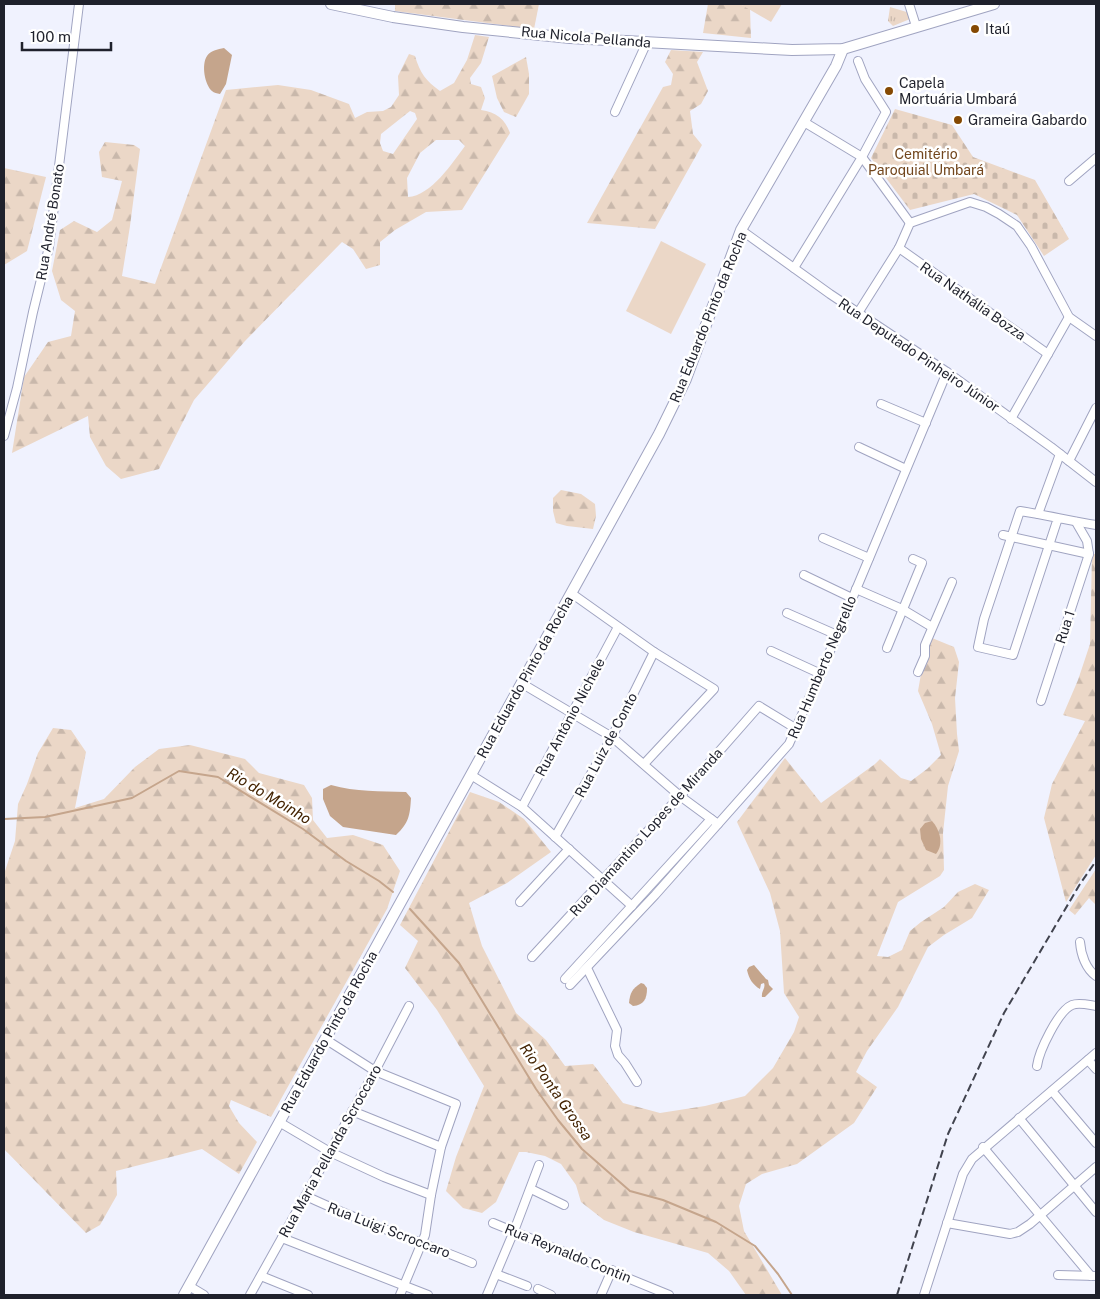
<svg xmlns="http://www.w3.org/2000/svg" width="1100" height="1299" font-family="'Public Sans',sans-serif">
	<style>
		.grass { fill: url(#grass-tufts) }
		.forest { fill: url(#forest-firs); fill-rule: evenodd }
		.cemetery { fill: url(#cemetery-stones) }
		.pitch { fill: #ebd7c7 }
		.water { fill: #c5a58c }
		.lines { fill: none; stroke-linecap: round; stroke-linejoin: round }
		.stream { stroke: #c5a58c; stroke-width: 2 }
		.minor-casing { stroke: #a0a4c1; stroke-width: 10 }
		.major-casing { stroke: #a0a4c1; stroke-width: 12 }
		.minor { stroke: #fff; stroke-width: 8 }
		.major { stroke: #fff; stroke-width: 10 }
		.rail { stroke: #41434e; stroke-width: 2; stroke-dasharray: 8 4; stroke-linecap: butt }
		.poi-dot { fill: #854903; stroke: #fff; stroke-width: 2 }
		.labels { text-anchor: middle; stroke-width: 5; stroke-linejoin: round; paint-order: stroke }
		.poi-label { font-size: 14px; fill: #1f212c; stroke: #fff; text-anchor: start }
		.street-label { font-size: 14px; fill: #1f212c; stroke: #fff }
		.park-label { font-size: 14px; fill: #72461d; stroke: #fff }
		.water-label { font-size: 15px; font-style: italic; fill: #442403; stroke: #fff }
	</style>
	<defs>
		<pattern id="grass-tufts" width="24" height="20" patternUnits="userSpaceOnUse" patternTransform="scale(1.25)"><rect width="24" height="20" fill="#ebd7c7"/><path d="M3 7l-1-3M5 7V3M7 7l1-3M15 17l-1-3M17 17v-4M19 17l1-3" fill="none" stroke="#c9b8ab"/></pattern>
		<pattern id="forest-firs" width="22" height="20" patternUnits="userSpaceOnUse" patternTransform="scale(1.25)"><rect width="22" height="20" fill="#ebd7c7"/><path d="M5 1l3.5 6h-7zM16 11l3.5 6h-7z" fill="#c9b8ab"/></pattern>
		<pattern id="cemetery-stones" width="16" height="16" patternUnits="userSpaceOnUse" patternTransform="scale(1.25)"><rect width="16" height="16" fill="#ebd7c7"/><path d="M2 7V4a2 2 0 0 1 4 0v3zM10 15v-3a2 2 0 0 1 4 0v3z" fill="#c9b8ab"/></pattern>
	</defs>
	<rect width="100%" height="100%" fill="#f0f2fe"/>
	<polygon class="grass" points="890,7 910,13 910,19 893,26 888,21"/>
	<g class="forest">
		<polygon points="395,4 539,4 534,29 395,11"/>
		<polygon points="708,4 740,4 750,9 751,38 703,33"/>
		<path d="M475,35L489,37L481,63L470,78L471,84L481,87L485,98L481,110C496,112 505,119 510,133L462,210L426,212L395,230L380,242V265L366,269L353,249L342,242L245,341L194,400L159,469L121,479L106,466L90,437L88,416L12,453L24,377L48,342L71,336L75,311L61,300L52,271L60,230L74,221L97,232L112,220L122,181L102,177L99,152L105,142L134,145L140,149L130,226L122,276L155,284L226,90L278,85L311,90L349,104L355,118L367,112L383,111L391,107L399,95L398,76L409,54L415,56C420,73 426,81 440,91L454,83L467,60ZM410,111L415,113L417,119L393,154L383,151L380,143L381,134ZM436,140H459L465,146C453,162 431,196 408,197L407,178L420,153Z"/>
		<polygon points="671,50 703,52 697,62 708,91 701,104 690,111 693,134 702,145 655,229 587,223 663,87 671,85 673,74 665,62"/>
		<polygon points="526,57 529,74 529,94 516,117 504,112 497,98 492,76"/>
		<polygon points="4,168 46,177 27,251 4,265"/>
		<polygon points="561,490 581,494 595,504 596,516 593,529 567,526 556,523 553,511 553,498"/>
		<polygon points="1092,554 1096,554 1096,855 1066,902 1044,818 1052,784 1085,721 1063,715 1078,680 1090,644"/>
		<polygon points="932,638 954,647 959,662 955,698 957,734 959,751 948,786 943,833 944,870 940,876 898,902 877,956 888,957 902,950 910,931 921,922 944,907 958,892 975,884 989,890 972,918 944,935 928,947 898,1007 867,1051 856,1072 877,1087 854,1123 797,1164 762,1174 746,1184 739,1206 744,1231 782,1295 746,1295 729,1271 708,1253 634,1232 604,1220 581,1202 576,1185 561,1164 545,1156 526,1152 519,1152 496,1202 482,1213 463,1208 446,1191 456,1157 484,1086 437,1010 405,968 418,941 400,925 470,792 499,802 524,819 551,852 507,883 469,903 482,946 516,1013 546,1040 565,1066 593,1064 623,1103 660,1113 705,1106 745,1096 773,1068 794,1032 799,1017 784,993 780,931 770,893 737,822 785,758 821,803 875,764 880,759 901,778 911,781 927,769 941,755 932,724 918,691 921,674"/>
		<polygon points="53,728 71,730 86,752 75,808 104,799 135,767 159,749 190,745 245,759 259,773 304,785 312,798 313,820 327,838 353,835 383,845 400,871 387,909 271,1117 231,1100 229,1106 239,1123 257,1142 239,1174 202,1149 116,1171 117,1195 100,1225 86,1233 4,1149 4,874 15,841 18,804 27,784 38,753"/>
		<polygon points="1096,869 1096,905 1089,898 1075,915 1069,910"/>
	</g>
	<polygon class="cemetery" points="895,109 952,125 973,157 1035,180 1069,239 1044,256 1017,215 974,194 910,210 871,158"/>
	<g class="pitch">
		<polygon points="740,4 782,4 771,22"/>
		<polygon points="661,241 706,264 671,334 626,311"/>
	</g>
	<g class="water">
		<path d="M224,48L232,55L226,84L220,94C217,93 214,93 212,91C205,85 201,65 207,56C210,51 218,49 224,48Z"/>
		<path d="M331,785C356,792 380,791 406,792L411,798C410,815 409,823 396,835L343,827L330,816L323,799V789Z"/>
		<path d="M932,821C940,830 944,844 936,854L926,850L921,839L920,829L925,823Z"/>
		<path d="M754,965L766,979L768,980L769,985L773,989L765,997H762C761,991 766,988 764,983L761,984L760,989C753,985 749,979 747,970L749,967Z"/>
		<path d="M641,983L644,984L647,988C647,999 644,1005 633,1006L629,1003C630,993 632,989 641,983Z"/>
	</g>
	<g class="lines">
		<g class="stream">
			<polyline points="4,819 45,817 132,798 179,771 218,777 303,829 346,861 379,881 393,892"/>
			<polyline points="410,909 459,963 536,1089 558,1120 582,1149 630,1191 663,1200 716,1222 755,1246 778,1274 792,1295"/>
		</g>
		<g class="minor-casing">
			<g id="minor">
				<polyline points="909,4 916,26"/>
				<polyline points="615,112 647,42"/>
				<polyline points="804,122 862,157 910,223"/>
				<polyline points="1069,181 1096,158"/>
				<polyline points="741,230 830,294 947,372 1051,447 1096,482"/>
				<polyline points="899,248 1048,354"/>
				<polyline points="794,268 862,157 886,112 865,79 858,61"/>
				<polyline points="858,313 899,248 910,223 970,202 986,207 999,214 1017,226 1031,246 1069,317 1096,336"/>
				<polyline points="881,404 926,423"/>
				<polyline points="1011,419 1069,317"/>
				<polyline points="4,436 17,388 33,312 49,247 79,4"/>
				<polyline points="859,447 906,469"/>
				<polyline points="1069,461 1096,408"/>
				<polyline points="1038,514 1060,454"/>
				<path d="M1058,518L1013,655L978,647L984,619L1020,511C1046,515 1071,521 1096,525"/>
				<polyline points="1003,535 1089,554"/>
				<polyline points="823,538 869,558"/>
				<polyline points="804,575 852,598"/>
				<polyline points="856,589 902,609 932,627"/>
				<polyline points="571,593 654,652 714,689 644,764"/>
				<polyline points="787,613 837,635"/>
				<polyline points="887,648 922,563 913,559"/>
				<polyline points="771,651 821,674"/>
				<polyline points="918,672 925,656 925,645 952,582"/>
				<polyline points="521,683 612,737 680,796 718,824"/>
				<polyline points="1041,701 1089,554 1087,541 1076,522"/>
				<polyline points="471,775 522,807 632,906"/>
				<polyline points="522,807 618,627"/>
				<polyline points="555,837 612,737 654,652"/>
				<polyline points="520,902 569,849"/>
				<path d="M1080,942C1081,955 1086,969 1096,976"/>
				<polyline points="532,957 680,796 759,706 795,728"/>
				<polyline points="587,968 617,1030 615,1046 618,1055 625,1063 637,1082"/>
				<polyline points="565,979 711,819"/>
				<polyline points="570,985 655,895 789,744 837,635 947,372"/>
				<polyline points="325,1039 375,1071 456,1104 441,1147 431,1195 425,1235 400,1295"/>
				<polyline points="1088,1060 1096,1069"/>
				<path d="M1037,1066C1039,1051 1058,1011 1072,1005C1079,1002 1089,1005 1096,1006"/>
				<polyline points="1052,1091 1096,1143"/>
				<polyline points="352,1111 441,1147"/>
				<polyline points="1019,1118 1096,1212"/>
				<polyline points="279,1122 330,1152 384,1177 431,1195"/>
				<polyline points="983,1147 1091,1276"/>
				<polyline points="531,1189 564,1205"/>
				<path d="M306,1196C360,1222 417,1240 472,1263"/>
				<polyline points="493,1223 669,1295"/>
				<polyline points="947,1223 1010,1234 1018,1232 1030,1224 1096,1167"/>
				<polyline points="282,1238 428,1295"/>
				<polyline points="496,1274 527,1286"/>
				<polyline points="1058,1275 1096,1276"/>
				<polyline points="261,1276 308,1295"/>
				<polyline points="189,1286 204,1295"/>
				<polyline points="538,1289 551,1295"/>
				<polyline points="250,1295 375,1071 409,1006"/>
				<polyline points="487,1295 514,1231 539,1165"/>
				<polyline points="601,1295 612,1270"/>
				<polyline points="924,1295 963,1174 972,1159 1096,1053"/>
			</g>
		</g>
		<g class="major-casing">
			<g id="major">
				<polyline points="331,4 393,17 463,27 570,38 792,50 843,49 994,4"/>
				<polyline points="184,1295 659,434 686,379 741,230 836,66 843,49"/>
			</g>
		</g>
		<use href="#minor" class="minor"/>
		<use href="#major" class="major"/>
		<polyline class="rail" points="897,1295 948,1134 1004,1013 1080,884 1096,861"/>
	</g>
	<g class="poi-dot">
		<circle cx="975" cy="29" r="5"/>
		<circle cx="889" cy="91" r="5"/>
		<circle cx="958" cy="120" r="5"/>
	</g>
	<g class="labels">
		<g class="poi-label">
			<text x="985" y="34">Itaú</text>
			<text x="899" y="88">Capela<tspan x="899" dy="16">Mortuária Umbará</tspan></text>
			<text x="968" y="125">Grameira Gabardo</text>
		</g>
		<g class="street-label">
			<text transform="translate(586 37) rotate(5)" y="5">Rua Nicola Pellanda</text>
			<text transform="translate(50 222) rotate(-81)" y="5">Rua André Bonato</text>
			<text transform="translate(973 301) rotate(35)" y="5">Rua Nathália Bozza</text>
			<text transform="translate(708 317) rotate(-68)" y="5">Rua Eduardo Pinto da Rocha</text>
			<text transform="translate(919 355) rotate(34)" y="5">Rua Deputado Pinheiro Júnior</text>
			<text transform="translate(1065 627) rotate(-72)" y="5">Rua 1</text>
			<text transform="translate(822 667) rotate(-67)" y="5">Rua Humberto Negrello</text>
			<text transform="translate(525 677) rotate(-61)" y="5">Rua Eduardo Pinto da Rocha</text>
			<text transform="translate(570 717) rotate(-62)" y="5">Rua Antônio Nichele</text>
			<text transform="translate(606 745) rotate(-62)" y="5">Rua Luiz de Conto</text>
			<text transform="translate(646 832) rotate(-48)" y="5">Rua Diamantino Lopes de Miranda</text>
			<text transform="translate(329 1032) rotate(-61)" y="5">Rua Eduardo Pinto da Rocha</text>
			<text transform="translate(330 1151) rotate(-61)" y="5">Rua Maria Pellanda Scroccaro</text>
			<text transform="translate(389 1230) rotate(21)" y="5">Rua Luigi Scroccaro</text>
			<text transform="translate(568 1253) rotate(22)" y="5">Rua Reynaldo Contin</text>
		</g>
		<g class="park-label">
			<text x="926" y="159">Cemitério<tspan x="926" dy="16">Paroquial Umbará</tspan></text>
		</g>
		<g class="water-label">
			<text transform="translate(269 796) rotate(31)" y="5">Rio do Moinho</text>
			<text transform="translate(556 1092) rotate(55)" y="5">Rio Ponta Grossa</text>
		</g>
	</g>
	<rect width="1100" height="1299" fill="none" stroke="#1f212c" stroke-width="10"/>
	<path d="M22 42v8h89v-8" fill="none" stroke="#1f212c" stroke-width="2.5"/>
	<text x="30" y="42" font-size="15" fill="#1f212c" stroke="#ffffff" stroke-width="4" paint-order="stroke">100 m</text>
</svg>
